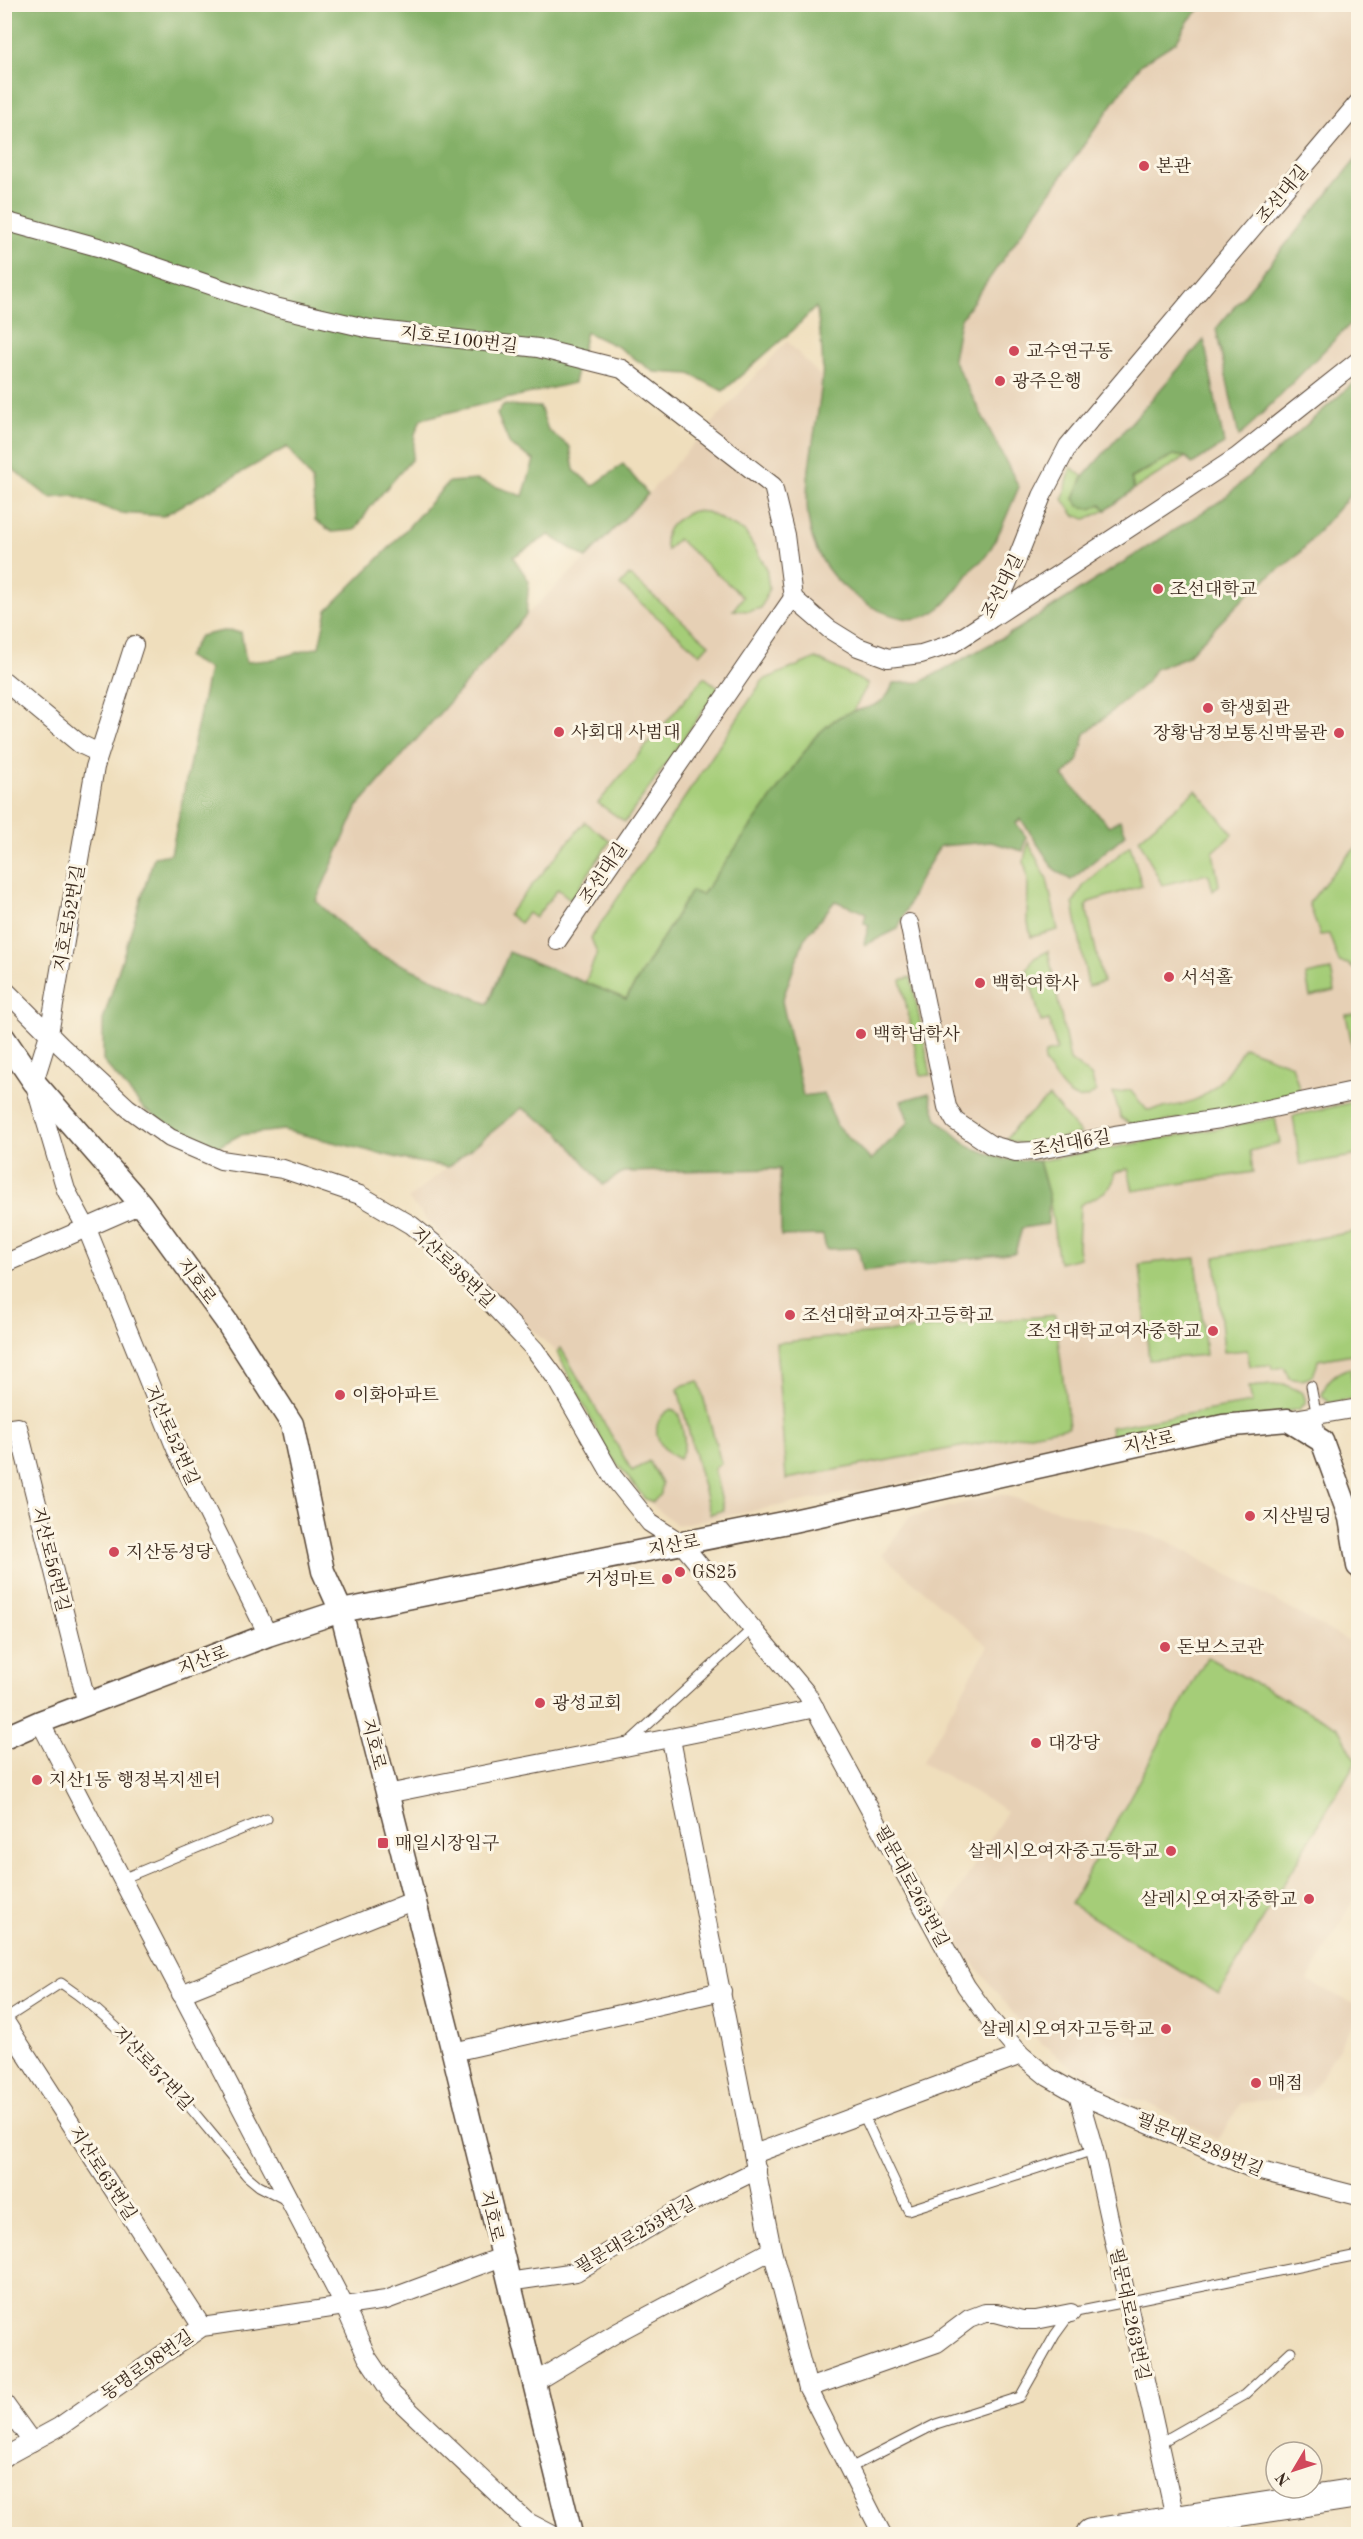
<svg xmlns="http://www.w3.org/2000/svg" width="1363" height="2539" font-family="'Old Standard TT','Noto Serif KR',serif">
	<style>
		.built { fill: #e6d0b5 }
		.green { fill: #a5cd78; stroke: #707c4b; stroke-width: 1.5 }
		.forest { fill: #84b068; stroke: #606d43; stroke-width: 1.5 }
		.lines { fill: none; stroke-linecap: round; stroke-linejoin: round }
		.service-casing { stroke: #564536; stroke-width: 11 }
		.minor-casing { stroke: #564536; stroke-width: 20 }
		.tertiary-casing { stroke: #564536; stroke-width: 25 }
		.primary-casing { stroke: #564536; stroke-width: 32 }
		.service { stroke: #fff; stroke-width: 9 }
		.minor { stroke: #fff; stroke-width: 18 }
		.tertiary { stroke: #fff; stroke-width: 22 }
		.primary { stroke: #fff; stroke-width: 30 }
		.poi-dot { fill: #d1495b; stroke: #fcf5e5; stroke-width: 2 }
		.labels { text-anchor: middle; stroke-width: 6; stroke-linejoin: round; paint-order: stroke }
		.poi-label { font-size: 18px; fill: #3b2a1e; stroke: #fcf5e5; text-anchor: start }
		.street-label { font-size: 18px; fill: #3b2a1e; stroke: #fcf5e5 }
	</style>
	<rect width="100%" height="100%" fill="#fcf5e5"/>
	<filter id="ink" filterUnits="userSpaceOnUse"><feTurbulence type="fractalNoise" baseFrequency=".0167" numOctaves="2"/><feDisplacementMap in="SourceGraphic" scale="12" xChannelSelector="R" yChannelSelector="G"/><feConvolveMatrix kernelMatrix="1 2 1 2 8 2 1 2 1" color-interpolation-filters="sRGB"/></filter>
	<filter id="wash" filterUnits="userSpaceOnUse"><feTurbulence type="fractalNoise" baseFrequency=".008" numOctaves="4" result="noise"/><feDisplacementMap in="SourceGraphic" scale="24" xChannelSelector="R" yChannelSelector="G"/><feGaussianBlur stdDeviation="1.35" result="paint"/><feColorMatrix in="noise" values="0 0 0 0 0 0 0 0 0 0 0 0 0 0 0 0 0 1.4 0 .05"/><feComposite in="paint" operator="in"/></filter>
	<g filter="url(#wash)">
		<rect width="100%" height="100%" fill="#efdebc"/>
		<g class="built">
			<polygon points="1204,4 1358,5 1358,1101 1293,1116 1358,1129 1358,1398 677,1525 645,1499 607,1451 557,1352 509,1310 408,1199 522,1107 559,1132 603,1185 623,1172 780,1168 868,1247 1052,1224 1049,1197 1128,1168 1239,1153 1279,1144 1275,1119 1039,1161 857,1174 807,1115 782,1001 804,939 626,999 488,1005 370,950 316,901 359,803 526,615 586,558 648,494 787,341 822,378 807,474 807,509 811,535 835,580 857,598 884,615 909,619 928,616 987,555 1019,487 953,359 960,320 1141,64 1176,42 1189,20"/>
			<polygon points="1000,1494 1164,1539 1350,1642 1358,1681 1358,1891 1308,1981 1358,2006 1358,2017 1309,2096 1241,2103 1218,2140 1146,2102 1125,2098 1069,2065 1027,2031 940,1921 1007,1811 922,1763 988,1646 882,1555 909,1517"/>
		</g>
		<g class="green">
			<polygon points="1173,455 1186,457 1134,489 1131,479"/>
			<polygon points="1071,467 1083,477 1074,499 1101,504 1106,510 1086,519 1074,515 1063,499"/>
			<path d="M693,511L707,512L745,532L766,567L769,589L761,608L749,611L733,610L743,597L678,539L667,550C660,529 675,519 693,511Z"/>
			<polygon points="629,575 709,644 700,654 620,585"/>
			<polygon points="816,658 868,684 852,713 839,717 815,737 702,896 691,891 626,999 585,983 597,953 591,938 763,680"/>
			<polygon points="704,677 719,688 625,822 598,803"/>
			<polygon points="1196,790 1233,834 1213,852 1219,885 1213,891 1209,875 1207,874 1162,885 1139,839"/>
			<polygon points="585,822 610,841 571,900 558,889 535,918 528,913 520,923 508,914"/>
			<polygon points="1028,842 1047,879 1058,930 1031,937 1027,918 1028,880 1024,861"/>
			<polygon points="1130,845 1142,886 1089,902 1086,906 1103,982 1088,986 1073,903 1084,885"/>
			<path d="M1358,846V973L1348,964L1339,962L1329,934L1320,935L1309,903C1326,883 1339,862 1358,846Z"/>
			<path d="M1048,951L1070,1060L1091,1076L1096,1091C1072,1114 1056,1078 1044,1062L1045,1053L1057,1050L1049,1020L1041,1022L1027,970L1034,958Z"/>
			<polygon points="1331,970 1335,991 1310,997 1306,975"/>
			<polygon points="911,977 931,1075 921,1076 901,980"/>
			<polygon points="1358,1014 1358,1068 1357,1069 1346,1015"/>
			<path d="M1244,1047L1292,1065L1300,1091L1294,1098L1136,1127L1121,1118L1113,1093L1130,1090L1147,1110C1203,1104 1214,1095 1244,1047Z"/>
			<polygon points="1049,1097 1081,1134 1025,1145 1006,1140 1015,1127"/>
			<polygon points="1358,1101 1358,1155 1300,1165 1293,1116"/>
			<path d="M1275,1118L1280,1143L1250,1151L1253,1172L1133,1191L1128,1168L1114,1173C1116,1191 1094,1197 1080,1205L1078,1248L1080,1258L1059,1263L1049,1197L1039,1161Z"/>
			<path d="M1358,1231V1353L1318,1360C1315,1378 1307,1383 1289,1378L1284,1367L1272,1369L1271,1365L1250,1366L1247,1350L1224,1352L1215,1257Z"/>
			<polygon points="1196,1258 1206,1355 1149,1360 1140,1264"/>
			<polygon points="1055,1315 1069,1427 786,1479 776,1343"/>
			<polygon points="561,1348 632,1471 649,1461 662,1483 661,1494 653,1502 645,1499 607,1451 557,1352"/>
			<path d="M1350,1368L1353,1385L1358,1384V1398L1329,1403L1322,1395C1326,1380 1335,1372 1350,1368Z"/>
			<polygon points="699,1381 721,1463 714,1469 724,1510 710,1514 678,1389 684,1385"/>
			<polygon points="1284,1384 1303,1393 1306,1402 1300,1409 1113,1444 1110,1427 1252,1403 1249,1387"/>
			<path d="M671,1409L679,1414C682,1428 689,1446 679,1459C657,1450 646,1423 671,1409Z"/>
			<polygon points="1207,1657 1339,1728 1356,1761 1219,1994 1071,1904"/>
		</g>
		<g class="forest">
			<path d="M4,5H1204L1189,20L1176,42L1141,64L960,320L953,359L1019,487C1009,509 1001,533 988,553C984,560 977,564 972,569C954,593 937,624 903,618C882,614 867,605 850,592C779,536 816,454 822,379C824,357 820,329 816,307L792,331L723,391L690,374L654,372L618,347L586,332L574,383L421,419L415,434L412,459L371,506L355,530L332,532L315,520L312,480L287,447L163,516L120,513L73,496L50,498L5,463Z"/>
			<polygon points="1358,157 1358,316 1239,437 1216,329"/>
			<polygon points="1204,340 1224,444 1192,464 1186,457 1173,455 1131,478 1134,489 1106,510 1101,504 1091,509 1079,506 1074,499 1083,477"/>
			<path d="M1358,379V486L1297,556L1255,587L1186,657L1155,669L1147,682L1085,734L1078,761L1063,776L1109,826L1120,820L1126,834L1071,880L1054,869L1021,819L1016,823L1026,837L1023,851L991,842L940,846L918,882L898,929L865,945L864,943L869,925L864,923L866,913L835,901L804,939L782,1001L803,1096L824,1093L837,1126L871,1160L909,1122L901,1101L929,1093L937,1119L970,1147L1004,1159L1039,1161L1049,1197L1048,1224L1022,1228L1015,1253L863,1271L858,1248L826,1249L823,1235L781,1236L780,1169L623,1172L603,1185L559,1132L522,1108L448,1167L411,1161L283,1130L240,1135L212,1150L145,1110L103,1061V1020L154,857L171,854L209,669L187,657L200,636L223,631L241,632L246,662L269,660L319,647L327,610L391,546L449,482L477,480L523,496L534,460L510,445L497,414L503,405L540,407L548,430L570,447L574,470L593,486L623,464L648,494L586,558L549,535L513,557L529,581L526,615L358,806L316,901L370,950L488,1004L509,952L626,999L691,891L702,895L815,737C823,730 831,721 841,716C862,706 885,711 893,683L921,682L1018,629L1222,500Z"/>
		</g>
	</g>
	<g filter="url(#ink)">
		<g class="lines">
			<g class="service-casing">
				<g id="service">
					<polyline points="1311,1386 1321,1438"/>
					<polyline points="628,1743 752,1629"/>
					<polyline points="122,1879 267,1819"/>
					<path d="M4,2020L61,1983C136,2033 189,2108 247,2176L259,2186L286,2200"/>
					<polyline points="863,2114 908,2210 1094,2150"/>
					<polyline points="1158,2444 1244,2395 1291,2351"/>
					<polyline points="850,2468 936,2424 1020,2397 1055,2335 1071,2313 1358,2255"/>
				</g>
			</g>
			<g class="minor-casing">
				<g id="minor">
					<polyline points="4,221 98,247 275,307 370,329 538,348 622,369 773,486 785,535 793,598"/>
					<polyline points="992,618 1237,457 1358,361"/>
					<polyline points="134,645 95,767 49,1034 34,1082 66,1190 87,1229 176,1449 268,1635"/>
					<polyline points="4,681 80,744 99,753"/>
					<polyline points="909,923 947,1107 955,1121 991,1145 1016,1152 1034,1151 1115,1135 1220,1119 1358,1090"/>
					<polyline points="557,941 793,598 829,629 858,647 888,658 921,654 952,644 989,620 1007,584 1042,496 1068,446 1358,103"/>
					<polyline points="4,989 61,1046 128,1108 170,1138 221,1160 283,1169 360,1195 411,1225 437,1246 535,1350 558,1381 613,1477 650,1523 681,1543 807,1694 966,1986 989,2018 1021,2055 1048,2077 1078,2094 1253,2169 1358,2196"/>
					<polyline points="4,1264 141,1204"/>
					<polyline points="1288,1420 1358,1408"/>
					<polyline points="4,1429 18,1427 87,1704"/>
					<polyline points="40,1722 344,2305 367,2357 392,2394 526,2521 551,2534"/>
					<polyline points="671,1739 772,2250 808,2388 882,2534"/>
					<path d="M387,1794C529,1765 673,1739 815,1708"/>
					<polyline points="181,1994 415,1900"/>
					<polyline points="4,2020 202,2327"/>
					<polyline points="453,2052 722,1991"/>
					<polyline points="1078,2094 1094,2150 1176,2522"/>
					<polyline points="754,2154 1021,2055"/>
					<polyline points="508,2282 576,2272 690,2203 757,2170"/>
					<polyline points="533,2383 618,2332 772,2250"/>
					<polyline points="808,2388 937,2343 969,2319 985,2313 996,2313 1022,2320 1036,2320 1071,2313"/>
					<polyline points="4,2403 32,2442"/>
					<polyline points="4,2457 59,2427 202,2327 386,2300 502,2257"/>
				</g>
			</g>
			<g class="tertiary-casing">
				<g id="tertiary">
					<polyline points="4,1038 34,1082 141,1204 226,1321 292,1424 323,1571 341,1611 453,2052 571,2534"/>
					<polyline points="4,1738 40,1722 268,1635 341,1611 793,1521 1223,1426 1288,1420 1322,1441 1350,1518 1358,1566"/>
				</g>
			</g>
			<g class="primary-casing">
				<polyline id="primary" points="1091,2534 1358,2493"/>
			</g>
			<use href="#service" class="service"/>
			<use href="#minor" class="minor"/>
			<use href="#tertiary" class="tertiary"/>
			<use href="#primary" class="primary"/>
		</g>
	</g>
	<g class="poi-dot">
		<circle cx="1144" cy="166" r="6"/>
		<circle cx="1014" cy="351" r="6"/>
		<circle cx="1000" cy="381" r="6"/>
		<circle cx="1158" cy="589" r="6"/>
		<circle cx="1208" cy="708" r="6"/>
		<circle cx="559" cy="732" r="6"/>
		<circle cx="1339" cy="733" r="6"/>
		<circle cx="1169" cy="977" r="6"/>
		<circle cx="980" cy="983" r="6"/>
		<circle cx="861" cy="1034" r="6"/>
		<circle cx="790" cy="1315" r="6"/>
		<circle cx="1213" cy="1331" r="6"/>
		<circle cx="340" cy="1395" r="6"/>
		<circle cx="1250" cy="1516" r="6"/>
		<circle cx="114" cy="1552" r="6"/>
		<circle cx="680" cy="1572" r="6"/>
		<circle cx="667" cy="1579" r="6"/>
		<circle cx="1165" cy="1647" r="6"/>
		<circle cx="540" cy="1703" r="6"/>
		<circle cx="1036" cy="1743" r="6"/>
		<circle cx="37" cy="1780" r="6"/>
		<rect x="377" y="1837" width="12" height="12" rx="3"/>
		<circle cx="1171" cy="1851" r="6"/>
		<circle cx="1309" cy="1899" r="6"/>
		<circle cx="1166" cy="2029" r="6"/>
		<circle cx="1256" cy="2083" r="6"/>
	</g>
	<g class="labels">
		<g class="poi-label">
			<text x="1156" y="172">본관</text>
			<text x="1026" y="357">교수연구동</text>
			<text x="1012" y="387">광주은행</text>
			<text x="1170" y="595">조선대학교</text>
			<text x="1220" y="714">학생회관</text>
			<text x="571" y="738">사회대 사범대</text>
			<text x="1327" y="739" text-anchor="end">장황남정보통신박물관</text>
			<text x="1181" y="983">서석홀</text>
			<text x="992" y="989">백학여학사</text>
			<text x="873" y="1040">백학남학사</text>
			<text x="802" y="1321">조선대학교여자고등학교</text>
			<text x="1201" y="1337" text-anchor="end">조선대학교여자중학교</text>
			<text x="352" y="1401">이화아파트</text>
			<text x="1262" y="1522">지산빌딩</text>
			<text x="126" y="1558">지산동성당</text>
			<text x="692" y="1578">GS25</text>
			<text x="655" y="1585" text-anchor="end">거성마트</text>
			<text x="1177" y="1653">돈보스코관</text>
			<text x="552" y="1709">광성교회</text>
			<text x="1048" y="1749">대강당</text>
			<text x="49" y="1786">지산1동 행정복지센터</text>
			<text x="395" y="1849">매일시장입구</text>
			<text x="1159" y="1857" text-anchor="end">살레시오여자중고등학교</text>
			<text x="1297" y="1905" text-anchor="end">살레시오여자중학교</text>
			<text x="1154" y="2035" text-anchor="end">살레시오여자고등학교</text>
			<text x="1268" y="2089">매점</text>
		</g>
		<g class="street-label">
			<text transform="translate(1282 194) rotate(-50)" y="6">조선대길</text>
			<text transform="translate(459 339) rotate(7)" y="6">지호로100번길</text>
			<text transform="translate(1002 586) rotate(-63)" y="6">조선대길</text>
			<text transform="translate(603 873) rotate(-56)" y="6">조선대길</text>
			<text transform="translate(69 918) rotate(-80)" y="6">지호로52번길</text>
			<text transform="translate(1071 1143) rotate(-10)" y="6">조선대6길</text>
			<text transform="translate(453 1267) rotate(44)" y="6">지산로38번길</text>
			<text transform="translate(197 1281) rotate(54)" y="6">지호로</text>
			<text transform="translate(172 1435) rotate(66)" y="6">지산로52번길</text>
			<text transform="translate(1149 1442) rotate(-12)" y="6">지산로</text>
			<text transform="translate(674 1545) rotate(-11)" y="6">지산로</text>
			<text transform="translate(51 1559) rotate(76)" y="6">지산로56번길</text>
			<text transform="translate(203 1660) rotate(-21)" y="6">지산로</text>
			<text transform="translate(374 1744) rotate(76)" y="6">지호로</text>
			<text transform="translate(912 1886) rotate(62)" y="6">필문대로263번길</text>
			<text transform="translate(153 2068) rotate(47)" y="6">지산로57번길</text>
			<text transform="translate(1200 2144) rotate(23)" y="6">필문대로289번길</text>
			<text transform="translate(103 2173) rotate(57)" y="6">지산로63번길</text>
			<text transform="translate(492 2216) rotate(77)" y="6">지호로</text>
			<text transform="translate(635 2235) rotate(-30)" y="6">필문대로253번길</text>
			<text transform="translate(1130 2314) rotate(78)" y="6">필문대로263번길</text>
			<text transform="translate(147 2365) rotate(-35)" y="6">동명로98번길</text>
		</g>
	</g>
	<rect width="1363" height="2539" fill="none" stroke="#fcf5e5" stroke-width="24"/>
	<g transform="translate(1294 2470) rotate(231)"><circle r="28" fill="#fcf5e5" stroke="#afa495" stroke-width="1.5"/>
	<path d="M0-4.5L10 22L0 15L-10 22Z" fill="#d1495b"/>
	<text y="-9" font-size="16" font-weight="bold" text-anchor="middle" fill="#3b2a1e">N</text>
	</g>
</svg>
